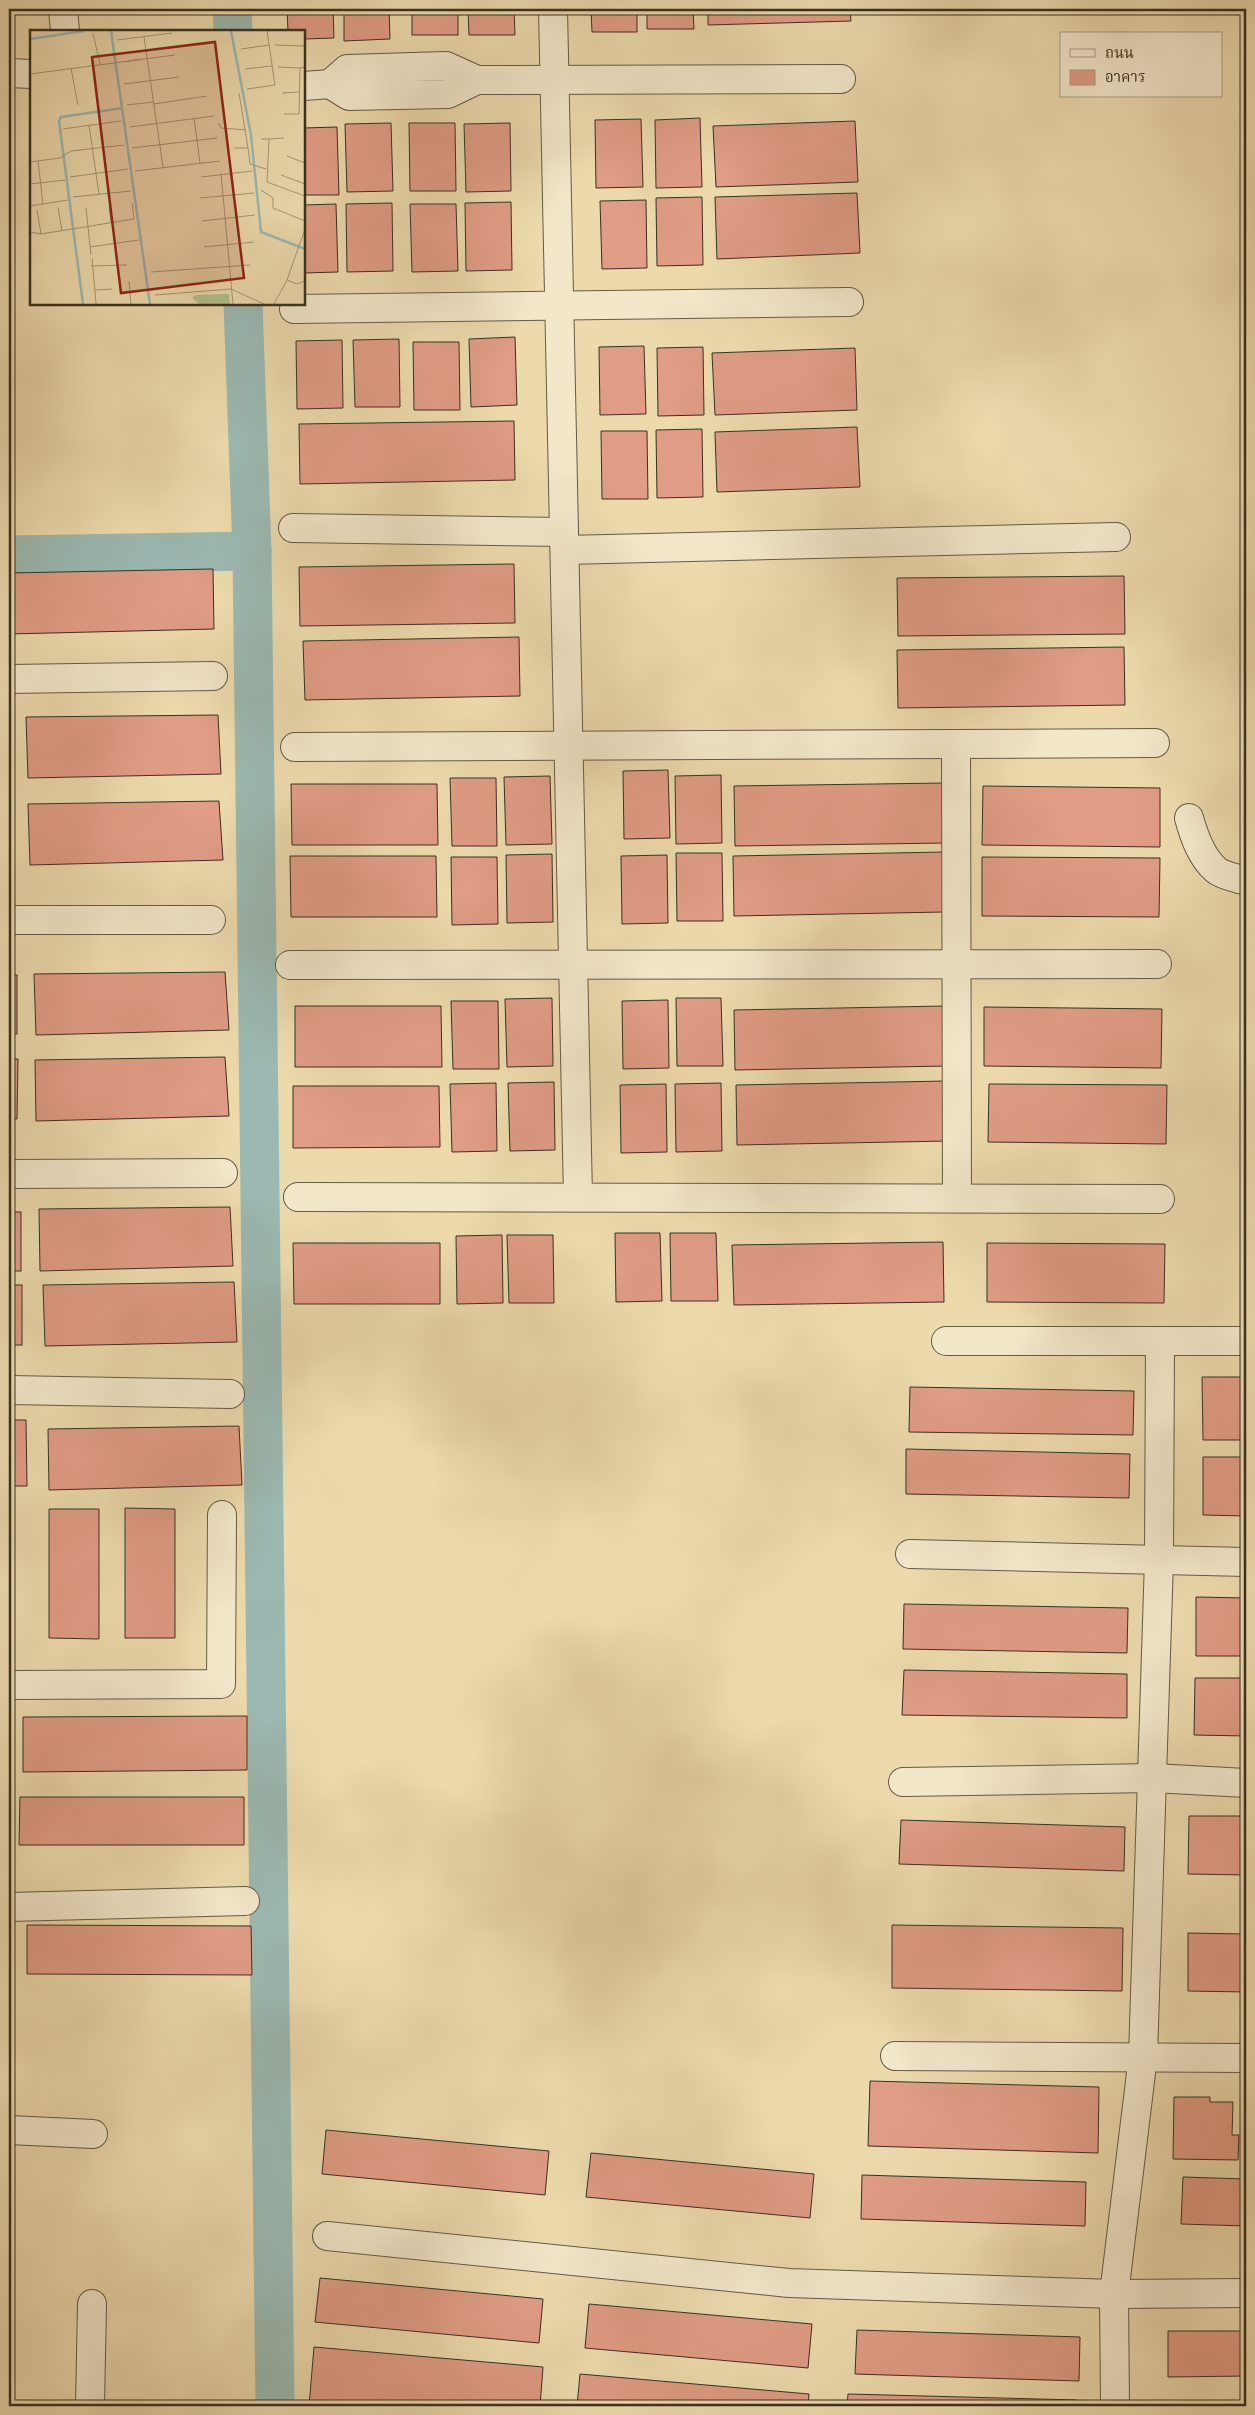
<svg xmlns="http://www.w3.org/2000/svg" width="1255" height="2415" font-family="Vollkorn,'Noto Serif Thai',serif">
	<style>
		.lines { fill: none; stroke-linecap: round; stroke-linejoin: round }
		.canal { stroke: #9bb9b2; stroke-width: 39 }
		.building { fill: #e09c85; stroke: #3a3022 }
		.street-casing { stroke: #665a45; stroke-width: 30 }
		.street { stroke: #f3e7ca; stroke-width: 28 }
		.inset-river { fill: none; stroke: #9bb9b2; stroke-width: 2.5 }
		.inset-road { fill: none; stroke: #a59675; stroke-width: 1 }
		.view { fill: #8f2418; fill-opacity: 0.15; stroke: #8f2418; stroke-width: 2.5 }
		.inset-edge { fill: none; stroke: #3a3022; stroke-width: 2.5 }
	</style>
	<rect width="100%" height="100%" fill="#ecdaad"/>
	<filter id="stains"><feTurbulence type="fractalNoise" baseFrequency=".004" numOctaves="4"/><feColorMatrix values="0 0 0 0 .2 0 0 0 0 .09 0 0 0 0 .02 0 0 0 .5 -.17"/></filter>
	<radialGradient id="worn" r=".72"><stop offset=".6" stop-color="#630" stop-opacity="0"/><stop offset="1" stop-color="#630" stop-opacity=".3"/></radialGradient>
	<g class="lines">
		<g class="canal">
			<polyline points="232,9 233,31"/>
			<polyline points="243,304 252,551 275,2406"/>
			<polyline points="9,555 252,551"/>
		</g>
	</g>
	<g class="building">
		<polygon points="287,9 333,9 334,38 304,39 304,31 288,31"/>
		<polygon points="344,9 389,9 390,39 344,41"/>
		<rect x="412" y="9" width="46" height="26"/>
		<polygon points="468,9 514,9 515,35 469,35"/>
		<polygon points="591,9 637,9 637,32 592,32"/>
		<polygon points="647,9 693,9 694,29 647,29"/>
		<polygon points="708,9 850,9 851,21 708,25"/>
		<polygon points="700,118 702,187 656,188 655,120"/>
		<polygon points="641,119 643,187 596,188 595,120"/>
		<polygon points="855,121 858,182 716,187 713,126"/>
		<polygon points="391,123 393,191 347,192 345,124"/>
		<polygon points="409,123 455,123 456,191 410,191"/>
		<polygon points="510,123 511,191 466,192 464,124"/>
		<polygon points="337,127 339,195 304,195 304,128"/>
		<polygon points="857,193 860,253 717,259 715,197"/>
		<polygon points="702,197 703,265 657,266 656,198"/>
		<polygon points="646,200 647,268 602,269 600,201"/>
		<polygon points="511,202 512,270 466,271 465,203"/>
		<polygon points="392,203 393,271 347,272 346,204"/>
		<polygon points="336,204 338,272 304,273 304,205"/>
		<polygon points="410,204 456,204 458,271 412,272"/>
		<polygon points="515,337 517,405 471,407 469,339"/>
		<polygon points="399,339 400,407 355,407 353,340"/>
		<polygon points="342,340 343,408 297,409 296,341"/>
		<polygon points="413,342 459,342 460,410 414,410"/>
		<polygon points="644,346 646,414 600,415 599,347"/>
		<polygon points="703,347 704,415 658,416 657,348"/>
		<polygon points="855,348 857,410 715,415 712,353"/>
		<polygon points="514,421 515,480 300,484 299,424"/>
		<polygon points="857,427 860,487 717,492 715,432"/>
		<polygon points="702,429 703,497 657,498 656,430"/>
		<polygon points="601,431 647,431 648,499 602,499"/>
		<polygon points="514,564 515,623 300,626 299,567"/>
		<polygon points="213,569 214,629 9,634 9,573"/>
		<polygon points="1124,576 1125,634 898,636 897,578"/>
		<polygon points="519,637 520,696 305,700 303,641"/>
		<polygon points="1124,647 1125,705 898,708 897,650"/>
		<polygon points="218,715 221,774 28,778 26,717"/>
		<rect x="9" y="718" width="1" height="60"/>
		<polygon points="668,770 670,838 624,839 623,771"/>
		<polygon points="721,775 722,843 676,844 675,776"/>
		<polygon points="550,776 552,844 506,845 504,777"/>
		<polygon points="450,778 496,778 497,846 452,846"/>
		<polygon points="945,783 946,843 735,846 734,786"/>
		<polygon points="291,784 437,784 438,845 292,845"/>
		<polygon points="983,786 1160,788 1160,847 982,845"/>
		<polygon points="219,801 223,860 30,865 28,804"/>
		<rect x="9" y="804" width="1" height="60"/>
		<polygon points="944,852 944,912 734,916 733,856"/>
		<polygon points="676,853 722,853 723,921 677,921"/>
		<polygon points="552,854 553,922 507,923 506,855"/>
		<polygon points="667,855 668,923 622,924 621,856"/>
		<polygon points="290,856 436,856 437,917 291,917"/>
		<polygon points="451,857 497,857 498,924 452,925"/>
		<polygon points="982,857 1160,858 1159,917 982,916"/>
		<polygon points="225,972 229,1030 36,1035 34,974"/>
		<rect x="9" y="975" width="8" height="59"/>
		<polygon points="552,998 553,1066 507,1067 505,999"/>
		<polygon points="676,998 721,998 723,1066 677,1066"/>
		<polygon points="668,1000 669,1068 623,1069 622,1001"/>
		<polygon points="451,1001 498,1001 499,1069 453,1069"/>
		<polygon points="295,1006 441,1006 442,1067 295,1067"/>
		<polygon points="944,1006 946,1066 735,1070 734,1010"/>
		<polygon points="984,1007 1162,1009 1161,1068 984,1066"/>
		<polygon points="225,1057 229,1116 36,1121 35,1060"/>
		<polygon points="9,1059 18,1059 17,1119 9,1119"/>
		<polygon points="947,1081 948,1141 737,1145 736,1085"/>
		<polygon points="554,1082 555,1150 510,1151 508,1083"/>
		<polygon points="496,1083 497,1151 452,1152 450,1084"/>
		<polygon points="721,1083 722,1151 676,1152 675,1084"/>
		<polygon points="666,1084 667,1152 621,1153 620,1085"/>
		<polygon points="989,1084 1167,1085 1166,1144 988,1142"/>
		<polygon points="293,1086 439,1086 440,1147 293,1148"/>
		<polygon points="230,1207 233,1266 40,1271 39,1209"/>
		<rect x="9" y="1212" width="12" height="59"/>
		<polygon points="615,1233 660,1233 662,1301 616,1302"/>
		<polygon points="670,1233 716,1233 718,1301 671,1301"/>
		<polygon points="502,1235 503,1303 457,1304 456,1236"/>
		<polygon points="507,1235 553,1235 554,1303 509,1303"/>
		<polygon points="943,1242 944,1302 734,1305 732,1245"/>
		<polygon points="293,1243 440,1243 440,1304 294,1304"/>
		<polygon points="987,1243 1165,1244 1164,1303 987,1302"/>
		<polygon points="234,1282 237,1342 45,1346 43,1285"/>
		<rect x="9" y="1285" width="13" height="60"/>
		<polygon points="1202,1377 1243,1377 1243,1382 1246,1382 1246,1440 1203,1440"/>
		<polygon points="910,1387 1134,1391 1133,1435 909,1432"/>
		<polygon points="9,1420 26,1420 27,1486 9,1486"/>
		<polygon points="239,1426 242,1485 49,1490 48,1429"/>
		<polygon points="906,1449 1130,1454 1129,1498 906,1494"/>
		<polygon points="1203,1457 1246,1457 1246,1516 1203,1515"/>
		<polygon points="125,1508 175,1509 175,1638 125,1638"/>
		<polygon points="49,1509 99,1509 99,1639 49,1638"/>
		<polygon points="1196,1597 1246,1598 1246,1656 1196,1656"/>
		<polygon points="904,1604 1128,1608 1127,1653 903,1649"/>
		<polygon points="904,1670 1127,1674 1127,1718 902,1715"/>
		<polygon points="1195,1678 1246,1678 1246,1736 1194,1735"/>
		<polygon points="247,1716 247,1770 23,1772 23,1717"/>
		<polygon points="20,1797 244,1797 244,1845 19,1845"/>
		<polygon points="1189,1816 1246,1816 1246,1875 1188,1874"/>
		<polygon points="901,1820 1125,1827 1124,1871 899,1864"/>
		<polygon points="27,1925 251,1926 252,1975 27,1974"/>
		<polygon points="892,1925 1123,1928 1122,1991 892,1988"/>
		<rect x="9" y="1928" width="4" height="49"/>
		<polygon points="1188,1933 1246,1934 1246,1992 1188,1991"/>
		<polygon points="870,2081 1099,2087 1098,2153 868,2146"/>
		<polygon points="1174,2097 1210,2097 1210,2102 1233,2102 1232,2135 1239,2135 1238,2160 1173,2159"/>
		<polygon points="326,2130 549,2151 545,2195 322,2174"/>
		<polygon points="591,2153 814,2174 810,2218 586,2197"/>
		<polygon points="862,2175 1086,2182 1085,2226 861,2219"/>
		<polygon points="1183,2177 1246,2179 1246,2226 1181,2224"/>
		<polygon points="320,2278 543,2299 539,2343 315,2322"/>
		<polygon points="589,2304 812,2324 808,2368 585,2348"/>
		<polygon points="857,2330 1080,2337 1079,2381 855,2374"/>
		<polygon points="1168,2331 1246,2331 1246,2376 1168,2377"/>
		<polygon points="314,2347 543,2367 540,2406 309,2406"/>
		<polygon points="580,2374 809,2394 808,2406 577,2406"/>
		<polygon points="848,2394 1077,2400 1077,2406 847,2406"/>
		<polygon points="1176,2403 1228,2405 1228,2406 1176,2406"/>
	</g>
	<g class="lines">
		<g class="street-casing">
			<g id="street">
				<polyline points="63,9 65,31"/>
				<polyline points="553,9 578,1197"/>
				<polyline points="9,73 31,74"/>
				<polyline points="330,84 349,96 448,94 477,80"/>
				<polyline points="304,86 330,84 347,69 446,66 477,80 841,79"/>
				<polyline points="294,309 849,302"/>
				<polyline points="293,528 564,532"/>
				<polyline points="565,550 1116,537"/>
				<polyline points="9,679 213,676"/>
				<polyline points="956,744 957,1198"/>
				<polyline points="295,747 1155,743"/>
				<path d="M1189,818C1194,836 1201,857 1216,870C1223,876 1237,878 1246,881"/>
				<polyline points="9,920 211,920"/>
				<polyline points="290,965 1157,964"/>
				<polyline points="9,1174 223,1173"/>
				<polyline points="298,1197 1160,1199"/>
				<polyline points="946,1341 1246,1341"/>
				<polyline points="9,1390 230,1394"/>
				<polyline points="910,1554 1246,1562"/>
				<polyline points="9,1685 221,1684 222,1515"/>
				<polyline points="903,1782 1153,1778 1246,1783"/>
				<polyline points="9,1907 245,1901"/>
				<polyline points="895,2056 1246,2058"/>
				<polyline points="9,2130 93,2134"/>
				<polyline points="327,2236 789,2283 1114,2294 1246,2293"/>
				<polyline points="90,2406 92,2304"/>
				<polyline points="1115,2406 1114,2294 1143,2057 1159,1560 1160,1341"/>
			</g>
		</g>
		<use href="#street" class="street"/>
	</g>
	<g transform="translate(30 30)">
		<rect width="275" height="275" fill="#ecdaad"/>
		<path d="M199,264L200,274H169L162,268L166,265Z" fill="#b2c18e"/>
		<path class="inset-river" d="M81,1L120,274M201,1L221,105L231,202L275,219M0,9L54,1M53,274L29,91L31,87L93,78"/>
		<path class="inset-road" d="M63,3L70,34M114,7L133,137M87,10L142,3M245,15L275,16M211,19L239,15M95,32L110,29M248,37L270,38M41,38L48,75M215,39L242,36M0,44L145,25M94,54L149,47M217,59L245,55L237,1M209,63L218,118M252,63L269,62M124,74L177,66M97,75L123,72M254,84H269L270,38L275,37M164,88L170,133M188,93L191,98L216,100M59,95L69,164M100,97L184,86M33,99L91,91M231,109H239L237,152L275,166M239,109L254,108M102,118L187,108M204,118H218L220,134L236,139M257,126L275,133M8,131L13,174M0,132L30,128L41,121L94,115M105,141L190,131M191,144L203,274M251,145L275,154M40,147L98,139M171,147L222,141M0,154L35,150M231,160L243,168V178L275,191M43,167L101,161M170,168L224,163M0,176L38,170M79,176L81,192M28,177L32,201M56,178L61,225M7,180L11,204M172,191L225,185M0,202L11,204L104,189L102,173M60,217L109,210M174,217L224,212M62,228L66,274M61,236L97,235M121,242L220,235M257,250L267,254L275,251M99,251L101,274M65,260L82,259M125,265L201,259L234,274M244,274L257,250L275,199"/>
		<path class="view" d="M185,12L214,248L91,263L62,27Z"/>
		<rect width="275" height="275" class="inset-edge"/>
	</g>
	<rect width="1255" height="2415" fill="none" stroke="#ecdaad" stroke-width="30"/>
	<rect x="10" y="10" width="1235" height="2395" fill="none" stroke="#3a3022" stroke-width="2.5"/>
	<rect x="15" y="15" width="1225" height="2385" fill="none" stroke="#3a3022"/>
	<rect x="1060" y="32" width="162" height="65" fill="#f3e7ca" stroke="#a99e87"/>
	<rect x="1070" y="49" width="25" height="8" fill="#f3e7ca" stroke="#a99e87"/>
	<text x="1105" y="58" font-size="15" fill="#3a3022">ถนน</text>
	<rect x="1070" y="70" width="25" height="15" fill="#e09c85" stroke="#a99e87"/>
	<text x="1105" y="82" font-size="15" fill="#3a3022">อาคาร</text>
	<rect width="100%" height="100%" filter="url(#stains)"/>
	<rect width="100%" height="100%" fill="url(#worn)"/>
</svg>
